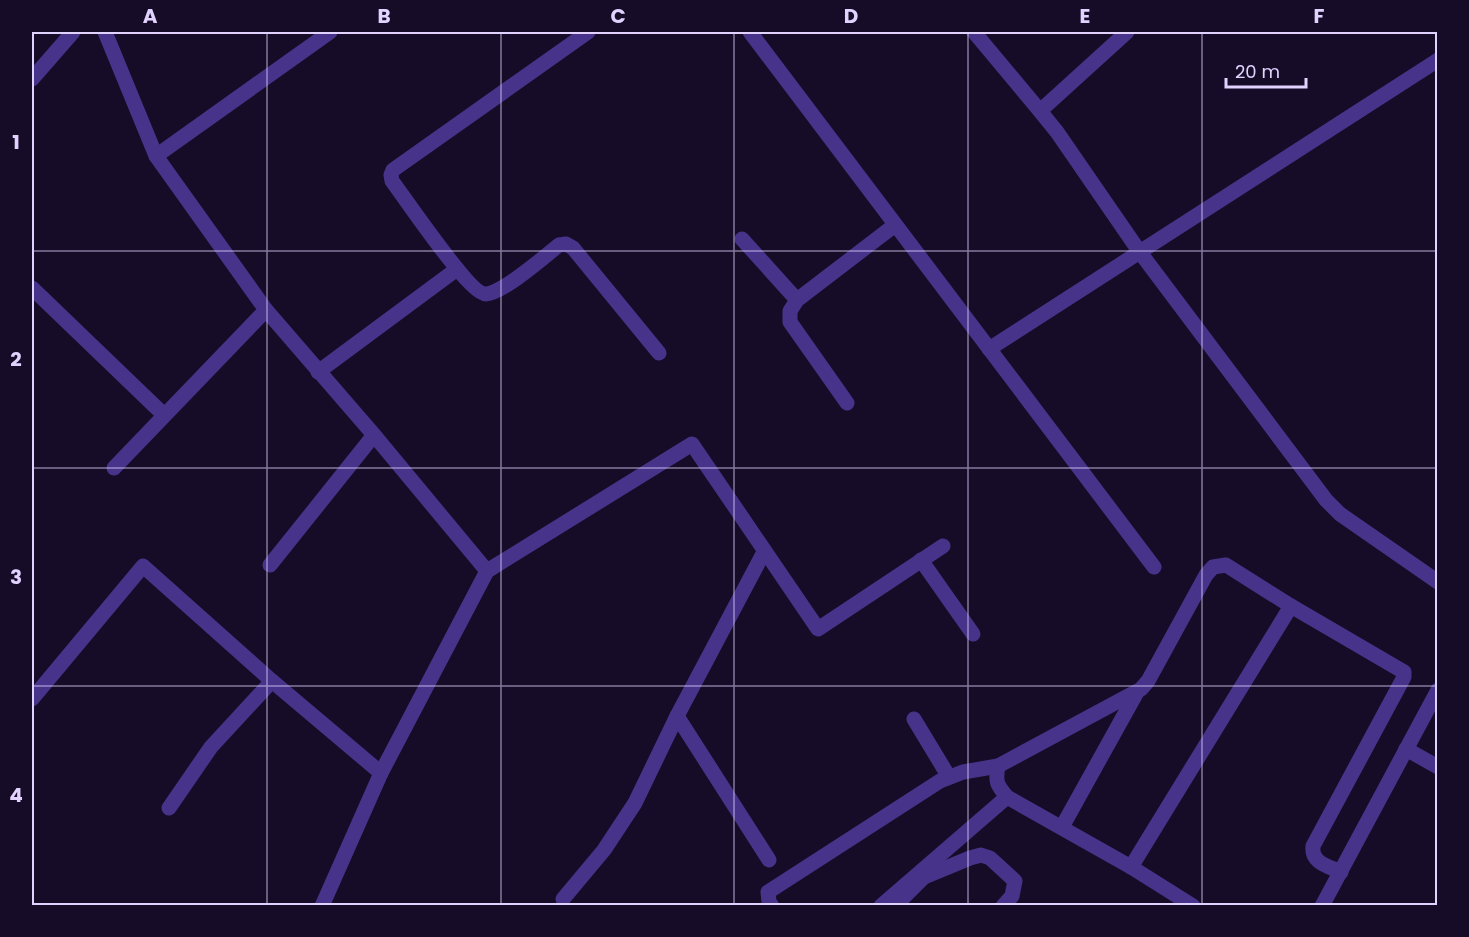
<svg xmlns="http://www.w3.org/2000/svg" width="1469" height="937" font-family="Poppins,sans-serif">
	<style>
		.lines { fill: none; stroke-linecap: round; stroke-linejoin: round }
		.minor { stroke: #48338b; stroke-width: 15 }
		.grid { fill: none; stroke: #e1d2ff; stroke-width: 1.5; stroke-opacity: 0.55 }
		.neatline { fill: none; stroke: #e1d2ff; stroke-width: 2 }
		.grid-label { font-size: 20px; text-anchor: middle; font-weight: bold; fill: #e1d2ff }
	</style>
	<rect width="100%" height="100%" fill="#170c27"/>
	<g class="lines">
		<g class="minor">
			<polyline points="105,32 156,156 266,310 374,435 487,571"/>
			<path d="M588,32L393,170L391,175L392,181C405,198 470,295 486,294C503,293 544,257 559,245L566,244L573,248L659,353"/>
			<polyline points="750,32 1154,567"/>
			<polyline points="974,32 1040,111"/>
			<polyline points="1127,32 1040,111 1057,132 1139,251 1326,500 1340,514 1438,582"/>
			<polyline points="32,79 73,32"/>
			<polyline points="156,156 330,32"/>
			<polyline points="742,239 797,300"/>
			<polyline points="32,288 164,415"/>
			<polyline points="989,349 1438,60"/>
			<polyline points="318,372 457,269"/>
			<polyline points="847,403 790,322 790,311 797,300 895,225"/>
			<polyline points="114,468 266,310"/>
			<polyline points="921,560 973,634"/>
			<polyline points="270,565 374,435"/>
			<polyline points="32,699 143,566 272,681 381,773"/>
			<polyline points="677,716 769,860"/>
			<polyline points="914,719 949,777"/>
			<polyline points="1406,749 1438,767"/>
			<polyline points="169,808 211,747 272,681"/>
			<polyline points="1062,827 1137,692"/>
			<polyline points="1131,867 1291,606"/>
			<polyline points="563,899 604,850 635,803 677,716 764,552"/>
			<polyline points="322,906 381,773 487,571 692,444 818,629 943,546"/>
			<polyline points="772,906 769,902 768,892 940,781 963,772 998,766"/>
			<polyline points="881,906 1007,797"/>
			<polyline points="895,906 924,877 970,858 981,855 990,858 1015,881 1012,896 1003,906"/>
			<path d="M1193,906L1131,867L1007,797C997,785 995,782 998,766L1141,689L1148,681L1206,575L1213,567L1226,565L1291,606L1404,672V677L1313,846C1311,863 1328,866 1341,872"/>
			<polyline points="1322,906 1438,690"/>
		</g>
	</g>
	<path class="grid" d="M267,32V906M501,32V906M734,32V906M968,32V906M1202,32V906M32,251H1438M32,468H1438M32,686H1438"/>
	<rect width="1469" height="937" fill="none" stroke="#170c27" stroke-width="66"/>
	<path d="M1226 78v9h80v-9" fill="none" stroke="#e1d2ff" stroke-width="3"/>
	<text x="1235" y="78" font-size="18" fill="#e1d2ff" stroke="#170c27" stroke-width="4.5" paint-order="stroke">20 m</text>
	<rect x="33" y="33" width="1403" height="871" class="neatline"/>
	<g class="grid-label">
		<text x="150" y="23">A</text>
		<text x="384" y="23">B</text>
		<text x="618" y="23">C</text>
		<text x="851" y="23">D</text>
		<text x="1085" y="23">E</text>
		<text x="1319" y="23">F</text>
		<text x="16" y="149">1</text>
		<text x="16" y="366">2</text>
		<text x="16" y="584">3</text>
		<text x="16" y="802">4</text>
	</g>
</svg>
